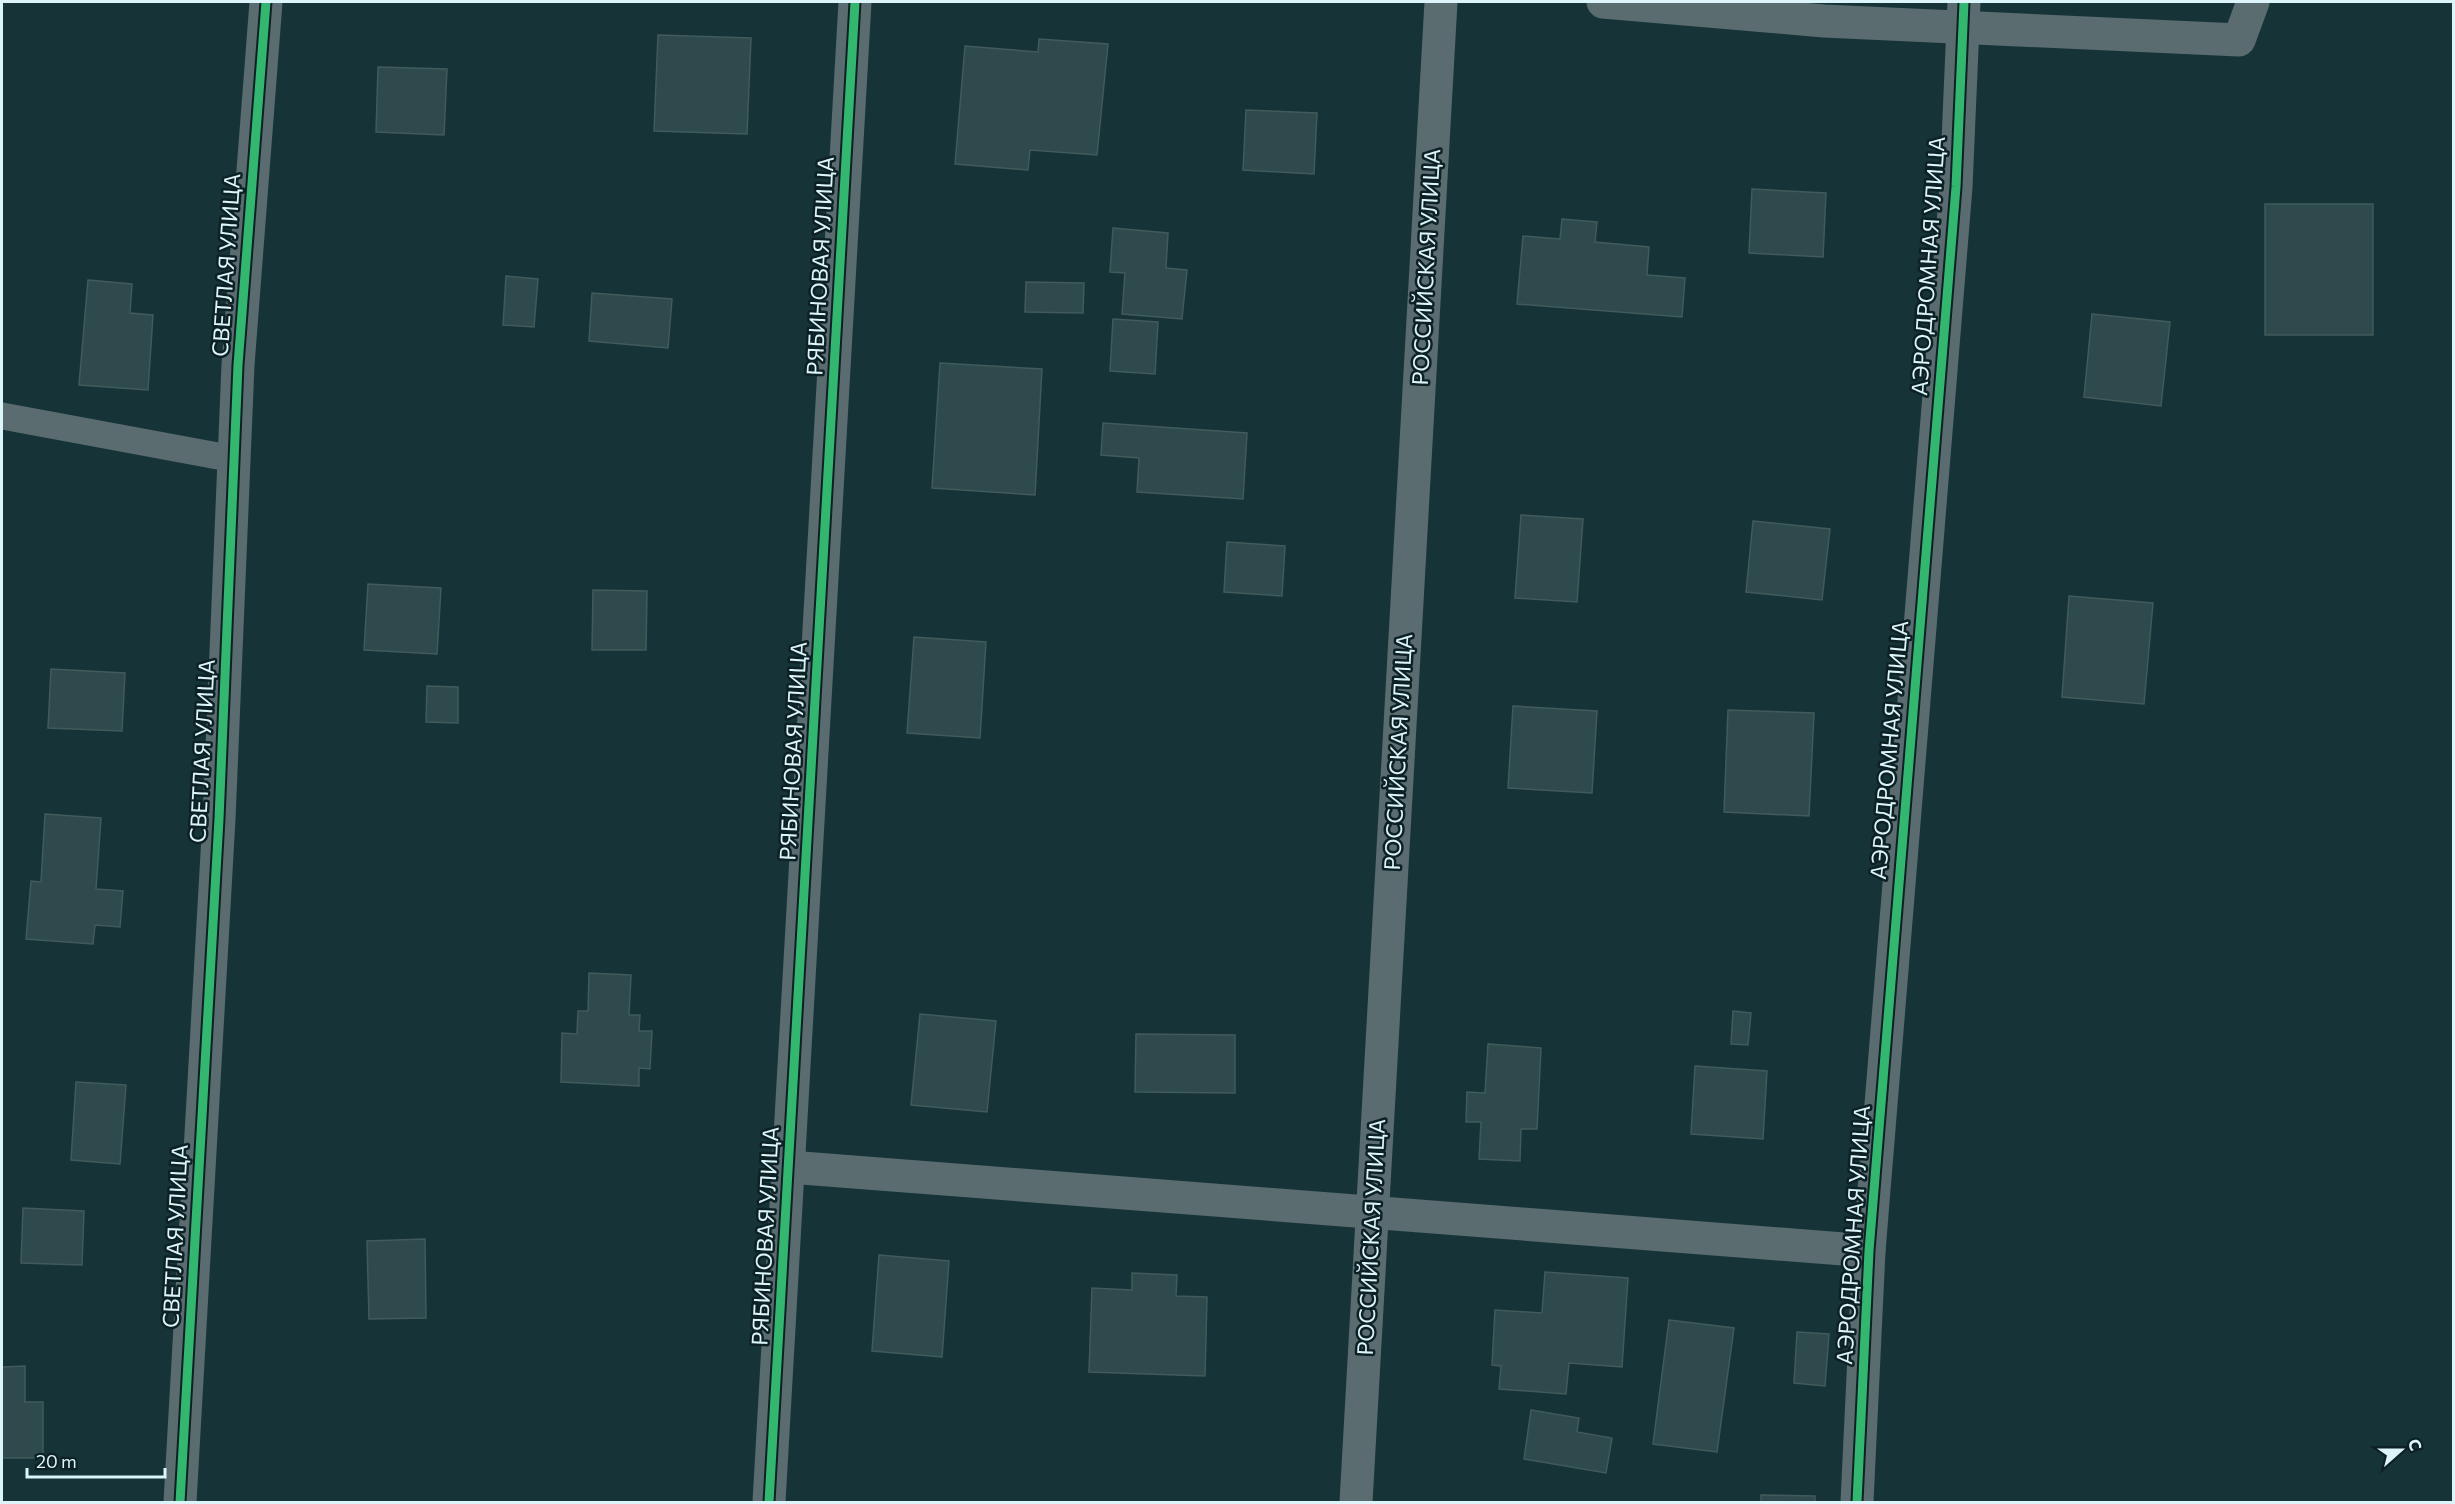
<svg xmlns="http://www.w3.org/2000/svg" width="2455" height="1504" font-family="Commissioner,sans-serif">
	<style>
		.building { fill: #2e4a4c; stroke: #425a5b; stroke-width: 1.5 }
		.lines { fill: none; stroke-linecap: round; stroke-linejoin: round }
		.service { stroke: #5a6c6f; stroke-width: 27 }
		.minor { stroke: #5a6c6f; stroke-width: 33 }
		.tertiary { stroke: #5a6c6f; stroke-width: 33 }
		.cycleway-casing { stroke: #0d2125; stroke-width: 13 }
		.cycleway { stroke: #33b770; stroke-width: 9 }
		.labels { text-anchor: middle; stroke-width: 5; stroke-linejoin: round; paint-order: stroke }
		.street-label { font-size: 22px; fill: #dcf5fa; stroke: #0d2125 }
	</style>
	<rect width="100%" height="100%" fill="#163438"/>
	<g class="building">
		<polygon points="658,35 751,38 747,134 654,131"/>
		<polygon points="1039,39 1108,44 1097,155 1030,150 1028,170 955,164 965,46 1038,52"/>
		<polygon points="378,67 447,69 444,135 376,132"/>
		<polygon points="1246,110 1317,113 1314,174 1243,170"/>
		<polygon points="1752,189 1826,193 1823,257 1749,253"/>
		<rect x="2265" y="204" width="108" height="131"/>
		<polygon points="1562,219 1597,222 1595,242 1649,247 1647,275 1685,278 1682,317 1517,304 1523,236 1560,239"/>
		<polygon points="1113,228 1168,233 1166,268 1187,270 1182,319 1122,314 1125,273 1110,272"/>
		<polygon points="506,276 538,279 534,327 503,325"/>
		<polygon points="88,280 132,284 130,313 153,315 148,390 79,385"/>
		<polygon points="1026,282 1084,283 1083,313 1025,312"/>
		<polygon points="592,293 672,299 668,348 589,341"/>
		<polygon points="2092,314 2170,322 2161,406 2084,397"/>
		<polygon points="1113,319 1158,322 1155,374 1110,371"/>
		<polygon points="940,363 1042,369 1035,495 932,488"/>
		<polygon points="1103,423 1247,433 1243,499 1137,492 1139,458 1101,455"/>
		<polygon points="1521,515 1583,519 1577,602 1515,598"/>
		<polygon points="1753,521 1830,529 1822,600 1746,592"/>
		<polygon points="1227,542 1285,546 1282,596 1224,592"/>
		<polygon points="368,584 441,588 437,654 364,650"/>
		<polygon points="593,590 647,591 646,650 592,650"/>
		<polygon points="2069,596 2153,603 2144,704 2062,697"/>
		<polygon points="914,637 986,642 980,738 907,733"/>
		<polygon points="51,669 125,673 122,731 48,728"/>
		<polygon points="427,686 458,687 458,723 426,722"/>
		<polygon points="1513,706 1597,711 1592,793 1508,788"/>
		<polygon points="1728,710 1814,713 1809,816 1724,812"/>
		<polygon points="45,814 101,818 96,889 123,891 120,927 95,925 93,944 26,939 31,881 41,882"/>
		<polygon points="589,973 631,975 629,1015 640,1015 639,1031 652,1031 650,1069 639,1068 639,1086 561,1082 562,1033 577,1034 578,1011 588,1011"/>
		<polygon points="1733,1011 1751,1013 1748,1045 1731,1044"/>
		<polygon points="920,1014 996,1021 987,1112 911,1105"/>
		<polygon points="1136,1034 1235,1035 1235,1093 1135,1092"/>
		<polygon points="1488,1044 1541,1048 1537,1129 1521,1129 1520,1161 1479,1159 1481,1122 1466,1122 1467,1092 1485,1093"/>
		<polygon points="1695,1066 1767,1071 1763,1139 1691,1134"/>
		<polygon points="76,1082 126,1085 120,1164 71,1160"/>
		<polygon points="23,1208 84,1211 82,1265 21,1263"/>
		<polygon points="425,1239 426,1318 369,1319 367,1241"/>
		<polygon points="879,1255 949,1261 942,1357 872,1351"/>
		<polygon points="1545,1272 1628,1278 1622,1367 1569,1363 1566,1394 1499,1389 1501,1366 1492,1365 1495,1310 1542,1313"/>
		<polygon points="1132,1273 1177,1275 1176,1296 1207,1297 1205,1376 1089,1372 1092,1288 1132,1290"/>
		<polygon points="1669,1320 1734,1328 1717,1452 1653,1444"/>
		<polygon points="1797,1332 1829,1334 1825,1386 1794,1383"/>
		<polygon points="25,1366 25,1402 43,1402 43,1458 2,1458 2,1367"/>
		<polygon points="1531,1410 1579,1418 1577,1432 1612,1438 1606,1473 1524,1459"/>
		<polygon points="1761,1495 1815,1496 1815,1502 1761,1502"/>
	</g>
	<g class="lines">
		<polyline class="service" points="2,416 234,459"/>
		<g class="minor">
			<polyline points="1603,2 1824,21 2239,40 2253,2"/>
			<polyline points="789,1167 1869,1251"/>
			<polyline points="180,1502 219,819 238,365 266,2"/>
			<polyline points="769,1502 855,2"/>
			<polyline points="1857,1502 1869,1251 1956,187 1964,2"/>
		</g>
		<polyline class="tertiary" points="1356,1502 1441,2"/>
		<g class="cycleway-casing">
			<g id="cycleway">
				<polyline points="180,1502 219,819 238,365 266,2"/>
				<polyline points="769,1502 855,2"/>
				<polyline points="1857,1502 1869,1251 1956,187 1964,2"/>
			</g>
		</g>
		<use href="#cycleway" class="cycleway"/>
	</g>
	<g class="labels">
		<g class="street-label">
			<text transform="translate(226 265) rotate(-86)" y="8">СВЕТЛАЯ УЛИЦА</text>
			<text transform="translate(820 266) rotate(-87)" y="8">РЯБИНОВАЯ УЛИЦА</text>
			<text transform="translate(1928 266) rotate(-86)" y="8">АЭРОДРОМНАЯ УЛИЦА</text>
			<text transform="translate(1426 267) rotate(-87)" y="8">РОССИЙСКАЯ УЛИЦА</text>
			<text transform="translate(1889 750) rotate(-85)" y="8">АЭРОДРОМНАЯ УЛИЦА</text>
			<text transform="translate(202 751) rotate(-87)" y="8">СВЕТЛАЯ УЛИЦА</text>
			<text transform="translate(793 751) rotate(-87)" y="8">РЯБИНОВАЯ УЛИЦА</text>
			<text transform="translate(1398 752) rotate(-87)" y="8">РОССИЙСКАЯ УЛИЦА</text>
			<text transform="translate(1853 1235) rotate(-86)" y="8">АЭРОДРОМНАЯ УЛИЦА</text>
			<text transform="translate(175 1236) rotate(-87)" y="8">СВЕТЛАЯ УЛИЦА</text>
			<text transform="translate(765 1236) rotate(-87)" y="8">РЯБИНОВАЯ УЛИЦА</text>
			<text transform="translate(1371 1237) rotate(-87)" y="8">РОССИЙСКАЯ УЛИЦА</text>
		</g>
	</g>
	<rect width="2455" height="1504" fill="none" stroke="#dcf5fa" stroke-width="6"/>
	<g transform="translate(2401 1450) rotate(69)" stroke="#0d2125" stroke-width="4.5" paint-order="stroke">
	<path d="M0-4.5L10 22L0 15L-10 22Z" fill="#dcf5fa"/>
	<text y="-9" font-size="16" font-weight="bold" text-anchor="middle" fill="#dcf5fa">С</text>
	</g>
	<path d="M27 1468v9h138v-9" fill="none" stroke="#dcf5fa" stroke-width="3"/>
	<text x="36" y="1468" font-size="18" fill="#dcf5fa" stroke="#0d2125" stroke-width="4.5" paint-order="stroke">20 m</text>
</svg>
